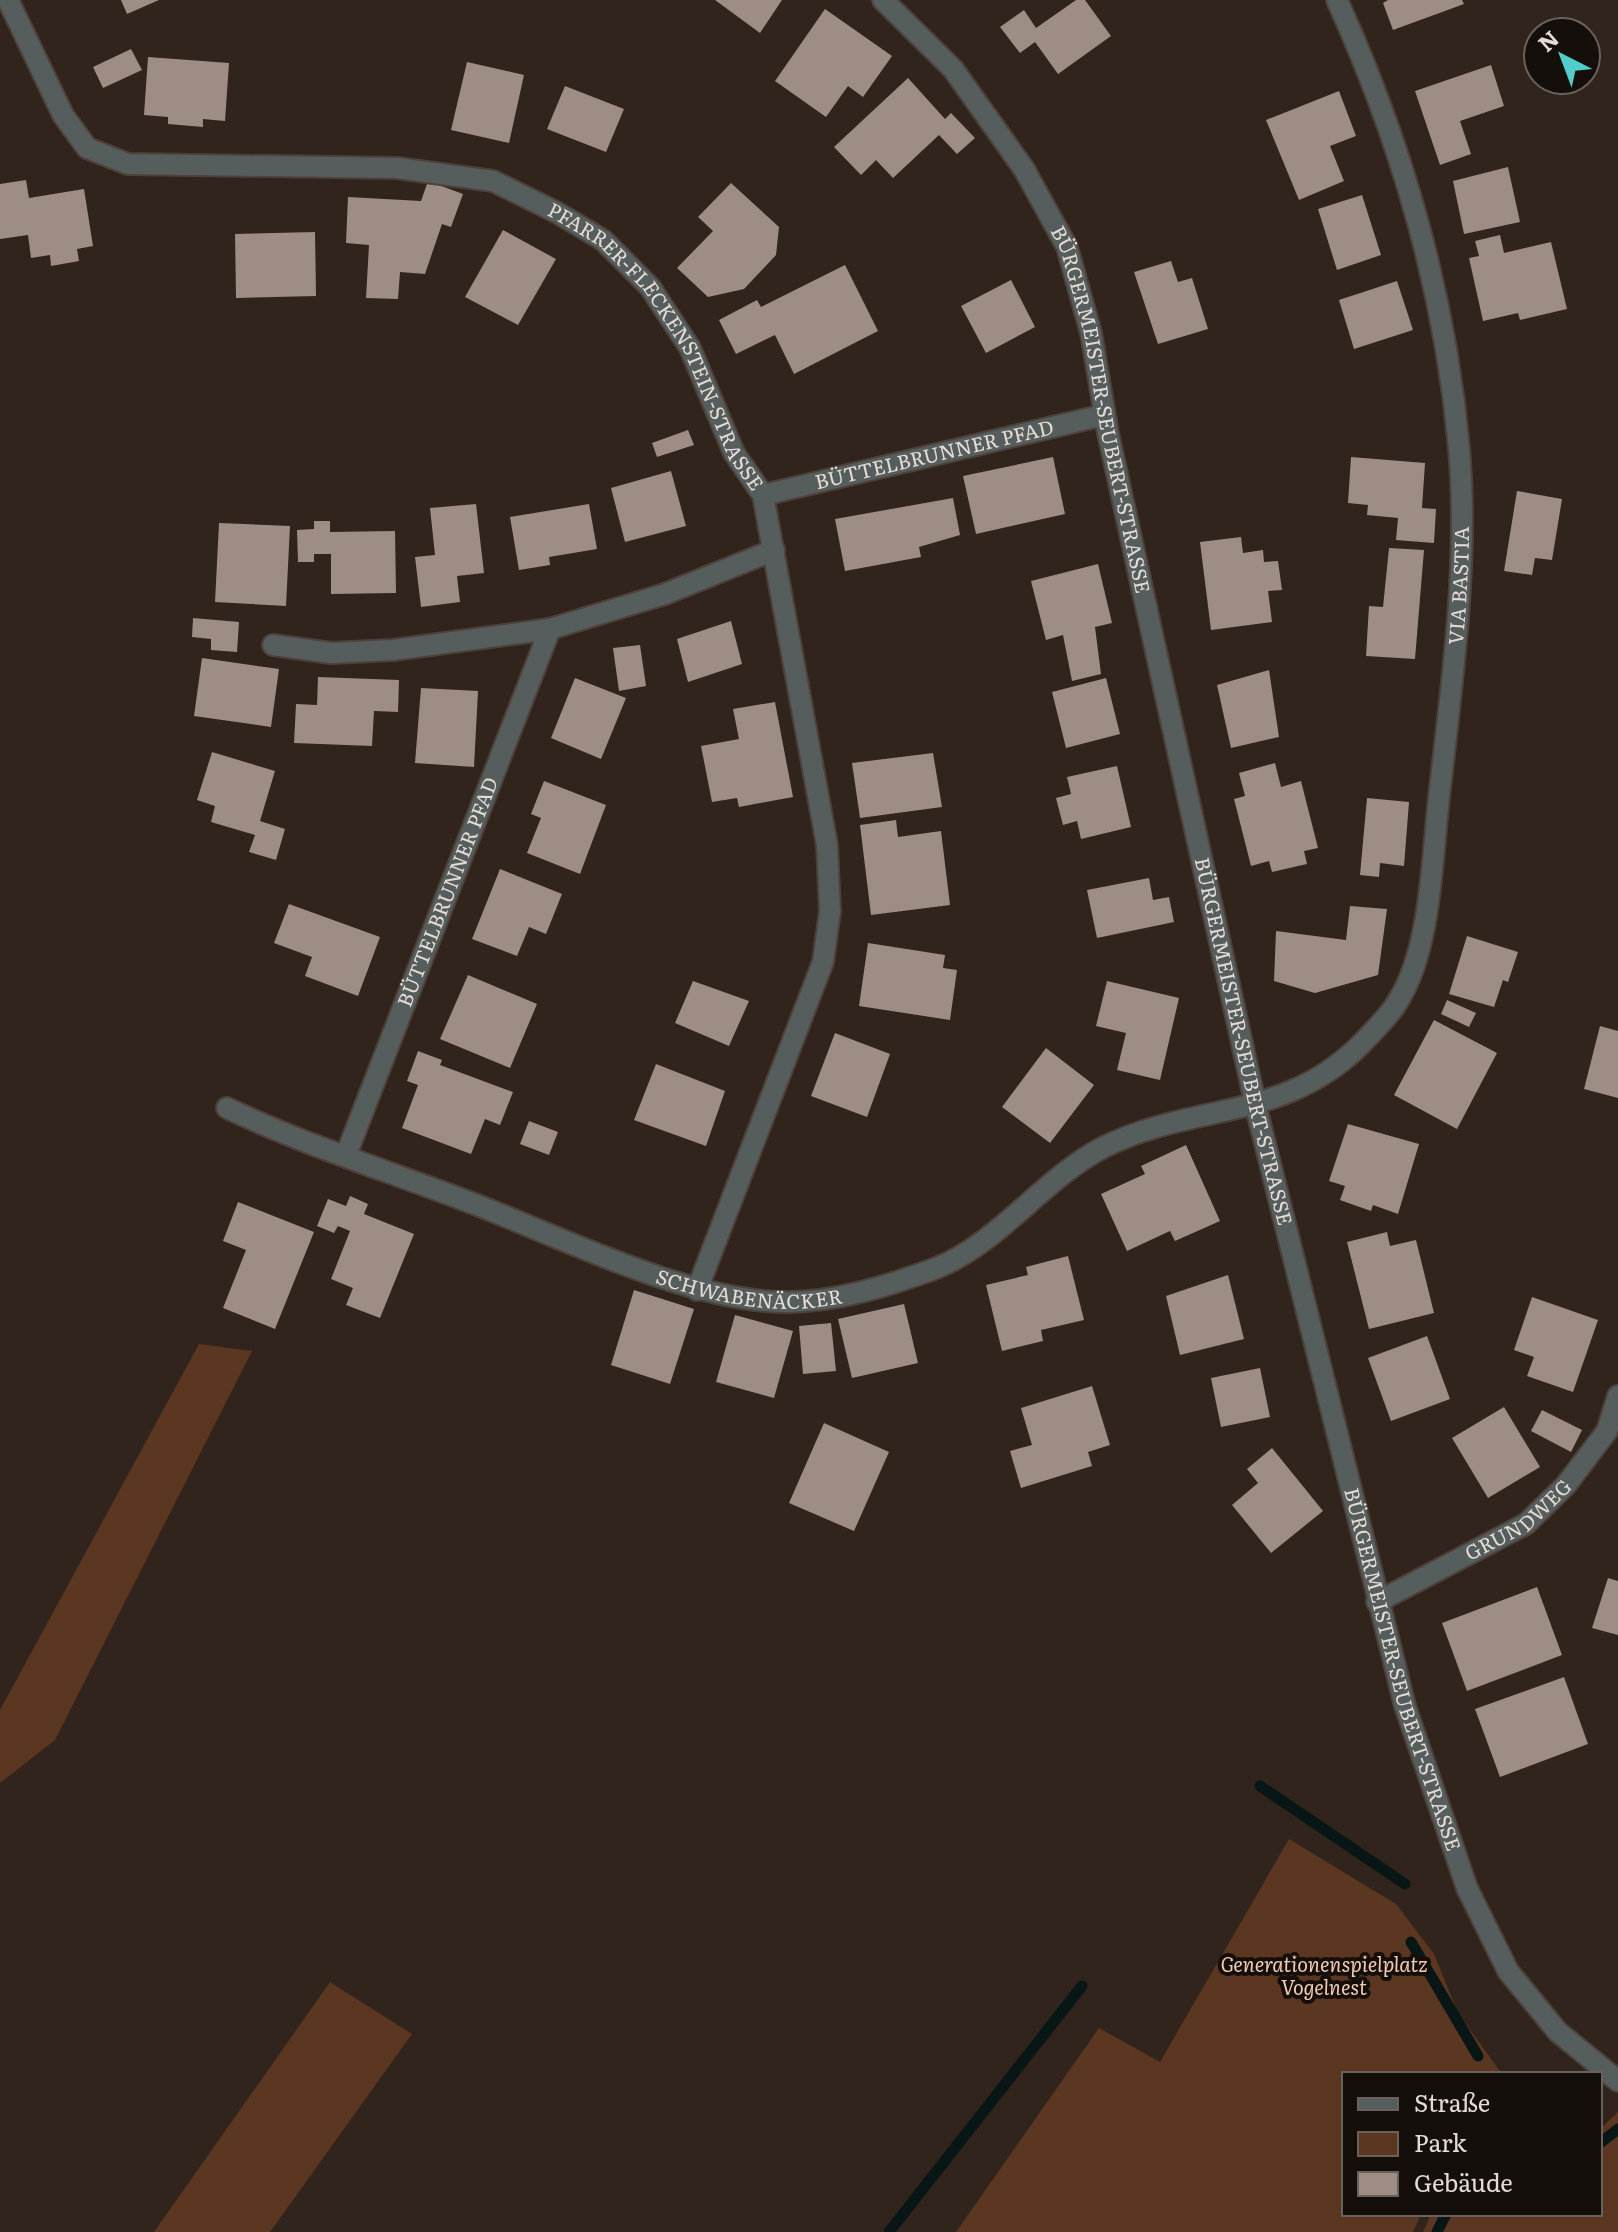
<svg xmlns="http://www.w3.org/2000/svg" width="1618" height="2232" font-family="Literata,serif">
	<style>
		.green { fill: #5b3620 }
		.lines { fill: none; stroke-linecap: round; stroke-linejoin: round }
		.stream { stroke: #081616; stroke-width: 11 }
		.building { fill: #9e8d84 }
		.minor-casing { stroke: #4e413a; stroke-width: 24 }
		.minor { stroke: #555e5d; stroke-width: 20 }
		.labels { text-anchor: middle; stroke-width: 8; stroke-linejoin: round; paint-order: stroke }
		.street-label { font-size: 20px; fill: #e4dbd6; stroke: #150f0b }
		.park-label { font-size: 20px; font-style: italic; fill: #f2cbb5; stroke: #150f0b }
	</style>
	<rect width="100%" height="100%" fill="#31241c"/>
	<g class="green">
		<polygon points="199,1344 252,1351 55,1740 0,1783 0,1710"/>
		<polygon points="1289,1839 1396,1904 1434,1954 1458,2013 1502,2074 1344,2074 1344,2214 1421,2214 1413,2232 956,2232 1099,2028 1160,2062"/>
		<polygon points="330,1982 412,2034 270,2232 154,2232"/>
		<polygon points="1618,2112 1618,2232 1423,2232 1431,2214 1600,2214 1600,2129"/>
	</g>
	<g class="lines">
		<g class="stream">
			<polyline points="1260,1786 1405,1884"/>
			<polyline points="1411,1942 1478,2056"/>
			<polyline points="1600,2143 1618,2129"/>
			<polyline points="889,2232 1082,1986"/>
			<polyline points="1437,2232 1446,2214"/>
		</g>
	</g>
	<g class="building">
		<polygon points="121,0 159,0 127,14"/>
		<polygon points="715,0 782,0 760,33"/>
		<polygon points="1076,0 1085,0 1111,36 1058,74 1035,42 1020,53 1000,27 1024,10 1036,28"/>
		<polygon points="1388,0 1462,0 1464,4 1393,30 1383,3"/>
		<polygon points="825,9 892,56 863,97 848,86 826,117 775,81"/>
		<polygon points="131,49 142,70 103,88 93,67"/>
		<polygon points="148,57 229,63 225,121 203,119 203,127 168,124 168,117 144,115"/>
		<polygon points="467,62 524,75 509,143 451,130"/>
		<polygon points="1491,65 1504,106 1460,121 1471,154 1440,165 1415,91"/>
		<polygon points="908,78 945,119 951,113 975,138 957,154 939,135 893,178 876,160 861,175 834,147"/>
		<polygon points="565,86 624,109 606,152 547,129"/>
		<polygon points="1339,91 1356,136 1330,146 1344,181 1299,200 1266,120"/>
		<polygon points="1508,167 1520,222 1464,234 1453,181"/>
		<polygon points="26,180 29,198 84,189 93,246 77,249 79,261 51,266 50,255 31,258 28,235 0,239 0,184"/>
		<polygon points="428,181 463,194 451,227 442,224 425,274 400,272 398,299 366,298 369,245 346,243 348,197 421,201"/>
		<polygon points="731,183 779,227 776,255 744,289 708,297 677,268 713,231 698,217"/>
		<polygon points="1362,195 1381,255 1337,270 1318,209"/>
		<polygon points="503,230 556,259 518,325 465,297"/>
		<polygon points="315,232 316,296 236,298 235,234"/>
		<polygon points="1500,235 1504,253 1551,242 1567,309 1520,320 1518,313 1483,321 1469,258 1479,256 1475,241"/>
		<polygon points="1171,261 1178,282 1192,278 1208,329 1158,344 1134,272"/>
		<polygon points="845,265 878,331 794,374 775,335 736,354 719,320 757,300 761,307"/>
		<polygon points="1011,280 1035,327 986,353 961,306"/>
		<polygon points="1397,281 1413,330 1354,349 1339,300"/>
		<polygon points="688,430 694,445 657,457 652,443"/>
		<polygon points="1053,457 1065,514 976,534 963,476"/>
		<polygon points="1351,457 1425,463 1422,508 1436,509 1434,543 1396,540 1398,518 1367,515 1368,505 1348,503"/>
		<polygon points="671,471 686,526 625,542 611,488"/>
		<polygon points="1517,491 1562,499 1552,560 1535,558 1532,575 1504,571"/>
		<polygon points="953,498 960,535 919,547 921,557 845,571 835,519"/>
		<polygon points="476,504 484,573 457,576 460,602 421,607 415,557 435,555 430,508"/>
		<polygon points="589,504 597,549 549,557 550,565 519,570 510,517"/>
		<polygon points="314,521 330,521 330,532 395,531 396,593 331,594 331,554 314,554 314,562 298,562 297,530 314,529"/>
		<polygon points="219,523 290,526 286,606 215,602"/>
		<polygon points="1241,537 1243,553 1263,550 1264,562 1278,561 1282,590 1268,591 1272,622 1211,630 1200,542"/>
		<polygon points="1389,548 1424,550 1415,659 1366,656 1369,606 1383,607"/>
		<polygon points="1098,564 1112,623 1095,627 1101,674 1072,681 1063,635 1046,640 1031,581"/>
		<polygon points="193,618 239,622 237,652 211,650 211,639 192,637"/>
		<polygon points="731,621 742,664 688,682 677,639"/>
		<polygon points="640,645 646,686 619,691 613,648"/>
		<polygon points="202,658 279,669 271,727 194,716"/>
		<polygon points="1269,670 1279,737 1231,748 1217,685"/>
		<polygon points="318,677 399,680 398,712 374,711 372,746 294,743 296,704 317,705"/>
		<polygon points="575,678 626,698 601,759 551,738"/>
		<polygon points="1106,678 1120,734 1066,748 1052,692"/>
		<polygon points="421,688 478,691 474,767 415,763"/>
		<polygon points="775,702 793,797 739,807 737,798 712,802 701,746 739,739 733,709"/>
		<polygon points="212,752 275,771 260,821 285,829 276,860 249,852 255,835 211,822 215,806 197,800"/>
		<polygon points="933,753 942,807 860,818 852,763"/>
		<polygon points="1275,763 1281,787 1301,781 1318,848 1304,851 1307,864 1272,872 1269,861 1251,866 1234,799 1245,796 1239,773"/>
		<polygon points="1117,766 1131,827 1081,839 1077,821 1063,825 1056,798 1071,794 1067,777"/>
		<polygon points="544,781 606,805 580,874 527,853 541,818 531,814"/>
		<polygon points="1367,798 1409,802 1404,866 1380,863 1379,877 1360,875"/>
		<polygon points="896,820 898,837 941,831 950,905 871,915 860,825"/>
		<polygon points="500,869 562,894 546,934 529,927 517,956 472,939"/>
		<polygon points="1149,878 1153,900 1169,897 1174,922 1097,938 1087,890"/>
		<polygon points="289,904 380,937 358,996 305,976 312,957 274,943"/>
		<polygon points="1350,906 1387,909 1378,975 1315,993 1274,981 1276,931 1346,940"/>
		<polygon points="1467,936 1518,952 1508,982 1503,980 1494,1007 1449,994"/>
		<polygon points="868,943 945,955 943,968 957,970 950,1020 859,1006"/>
		<polygon points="468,975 537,1004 510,1068 440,1039"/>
		<polygon points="693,981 749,1001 729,1046 675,1023"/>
		<polygon points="1107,981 1179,998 1160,1080 1117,1070 1126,1033 1096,1026"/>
		<polygon points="1447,1000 1476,1013 1469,1027 1441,1014"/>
		<polygon points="1434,1020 1497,1053 1457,1129 1394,1095"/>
		<polygon points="1600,1026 1618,1031 1618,1098 1584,1089"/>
		<polygon points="835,1033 890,1054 867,1117 811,1096"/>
		<polygon points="1046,1048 1094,1085 1050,1143 1002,1107"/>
		<polygon points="418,1051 442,1060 440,1065 513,1092 500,1125 485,1119 471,1154 402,1128 418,1085 407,1081"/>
		<polygon points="656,1064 725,1091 706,1146 634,1120"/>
		<polygon points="529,1121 558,1132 549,1155 520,1144"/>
		<polygon points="1348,1124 1419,1144 1398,1214 1373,1205 1371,1211 1340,1200 1345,1186 1329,1181"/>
		<polygon points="1186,1145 1220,1221 1175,1241 1170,1231 1127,1251 1101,1194 1145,1174 1141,1166"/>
		<polygon points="350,1196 368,1204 364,1214 414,1234 380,1318 346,1305 353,1288 331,1279 350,1231 338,1226 334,1233 317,1226 328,1199 346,1206"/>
		<polygon points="238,1202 314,1232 275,1329 223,1308 246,1250 223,1241"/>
		<polygon points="1387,1232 1390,1246 1416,1240 1434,1313 1369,1329 1347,1242"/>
		<polygon points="1068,1256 1084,1320 1041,1330 1043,1341 1002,1351 986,1285 1028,1275 1026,1267"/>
		<polygon points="1228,1275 1244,1339 1180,1355 1166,1296"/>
		<polygon points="634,1290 694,1309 670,1384 611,1365"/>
		<polygon points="1532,1297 1598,1320 1573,1392 1527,1376 1534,1357 1514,1350"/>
		<polygon points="904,1304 918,1363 852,1378 838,1319"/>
		<polygon points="735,1315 793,1331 774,1398 716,1382"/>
		<polygon points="831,1323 836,1371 803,1374 799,1326"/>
		<polygon points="1427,1336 1450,1399 1391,1421 1368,1358"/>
		<polygon points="1260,1368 1270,1417 1221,1427 1211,1378"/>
		<polygon points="1092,1386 1110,1445 1088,1452 1092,1466 1021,1488 1010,1451 1032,1445 1021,1408"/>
		<polygon points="1504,1407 1540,1467 1488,1498 1452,1438"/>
		<polygon points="1542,1410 1582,1430 1571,1452 1531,1431"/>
		<polygon points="824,1423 889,1452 854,1531 789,1503"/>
		<polygon points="1272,1448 1323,1511 1271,1553 1232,1505 1258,1483 1247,1469"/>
		<polygon points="1608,1578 1618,1581 1618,1635 1592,1628"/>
		<polygon points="1537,1587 1562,1655 1467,1691 1442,1623"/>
		<polygon points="1564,1677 1588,1744 1500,1777 1475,1709"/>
	</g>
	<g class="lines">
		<g class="minor-casing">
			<g id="minor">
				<path id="s1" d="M8,0L63,115L87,148L128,164L397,168L493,181L556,212L603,240L650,287L690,348L734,453L763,495L827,845L830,911L823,962L697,1290"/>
				<path id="s2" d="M883,0L953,69L1024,169L1067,247L1091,333L1108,433L1256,1107L1405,1706L1467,1888L1508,1971L1558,2032L1618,2081"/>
				<path id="s3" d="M763,495L1104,415"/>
				<polyline points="273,645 331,653 393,650 550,629 665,594 774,550"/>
				<path id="s4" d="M227,1108C307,1146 394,1173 477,1205C567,1240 691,1302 787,1302C836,1302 888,1286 934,1269C999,1244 1042,1179 1104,1147C1197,1101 1289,1123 1368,1037C1378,1026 1391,1014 1398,1001C1431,949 1432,858 1439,797C1452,682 1469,563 1459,448C1445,293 1401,141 1337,0"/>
				<path id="s5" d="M346,1155L550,629"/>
				<path id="s6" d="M1377,1602L1526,1524L1566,1485L1607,1431L1618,1396"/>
			</g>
		</g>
		<use href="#minor" class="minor"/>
	</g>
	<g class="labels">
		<g class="street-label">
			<text dy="7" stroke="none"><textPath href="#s1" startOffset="820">PFARRER-FLECKENSTEIN-STRASSE</textPath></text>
			<text dy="7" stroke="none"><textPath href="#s2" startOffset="476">BÜRGERMEISTER-SEUBERT-STRASSE</textPath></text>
			<text dy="7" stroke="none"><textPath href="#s3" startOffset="176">BÜTTELBRUNNER PFAD</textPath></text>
			<text dy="7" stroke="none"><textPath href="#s4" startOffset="1716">VIA BASTIA</textPath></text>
			<text dy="7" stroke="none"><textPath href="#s5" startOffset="282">BÜTTELBRUNNER PFAD</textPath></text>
			<text dy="7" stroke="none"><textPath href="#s2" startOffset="1124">BÜRGERMEISTER-SEUBERT-STRASSE</textPath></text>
			<text dy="7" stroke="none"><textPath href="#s4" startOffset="556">SCHWABENÄCKER</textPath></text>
			<text dy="7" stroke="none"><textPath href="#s6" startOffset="164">GRUNDWEG</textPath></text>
			<text dy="7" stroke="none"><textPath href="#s2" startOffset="1772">BÜRGERMEISTER-SEUBERT-STRASSE</textPath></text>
		</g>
		<g class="park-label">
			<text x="1324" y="1972">Generationenspielplatz<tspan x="1324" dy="23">Vogelnest</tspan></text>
		</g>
	</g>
	<rect x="1342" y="2072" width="260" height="144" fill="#150f0b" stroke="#68615c" stroke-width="2"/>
	<rect x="1358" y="2098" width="40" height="12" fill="#555e5d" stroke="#68615c" stroke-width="2"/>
	<text x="1414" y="2112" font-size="24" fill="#e4dbd6">Straße</text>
	<rect x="1358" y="2132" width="40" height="24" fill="#5b3620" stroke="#68615c" stroke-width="2"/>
	<text x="1414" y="2152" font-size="24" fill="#e4dbd6">Park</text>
	<rect x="1358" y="2172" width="40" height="24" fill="#9e8d84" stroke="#68615c" stroke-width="2"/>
	<text x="1414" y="2192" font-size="24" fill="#e4dbd6">Gebäude</text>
	<g transform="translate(1562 56) rotate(318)"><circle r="38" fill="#150f0b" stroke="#68615c" stroke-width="2"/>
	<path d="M0-6L14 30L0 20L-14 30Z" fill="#52cdcc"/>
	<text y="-12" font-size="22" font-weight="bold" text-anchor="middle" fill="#e4dbd6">N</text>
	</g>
</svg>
